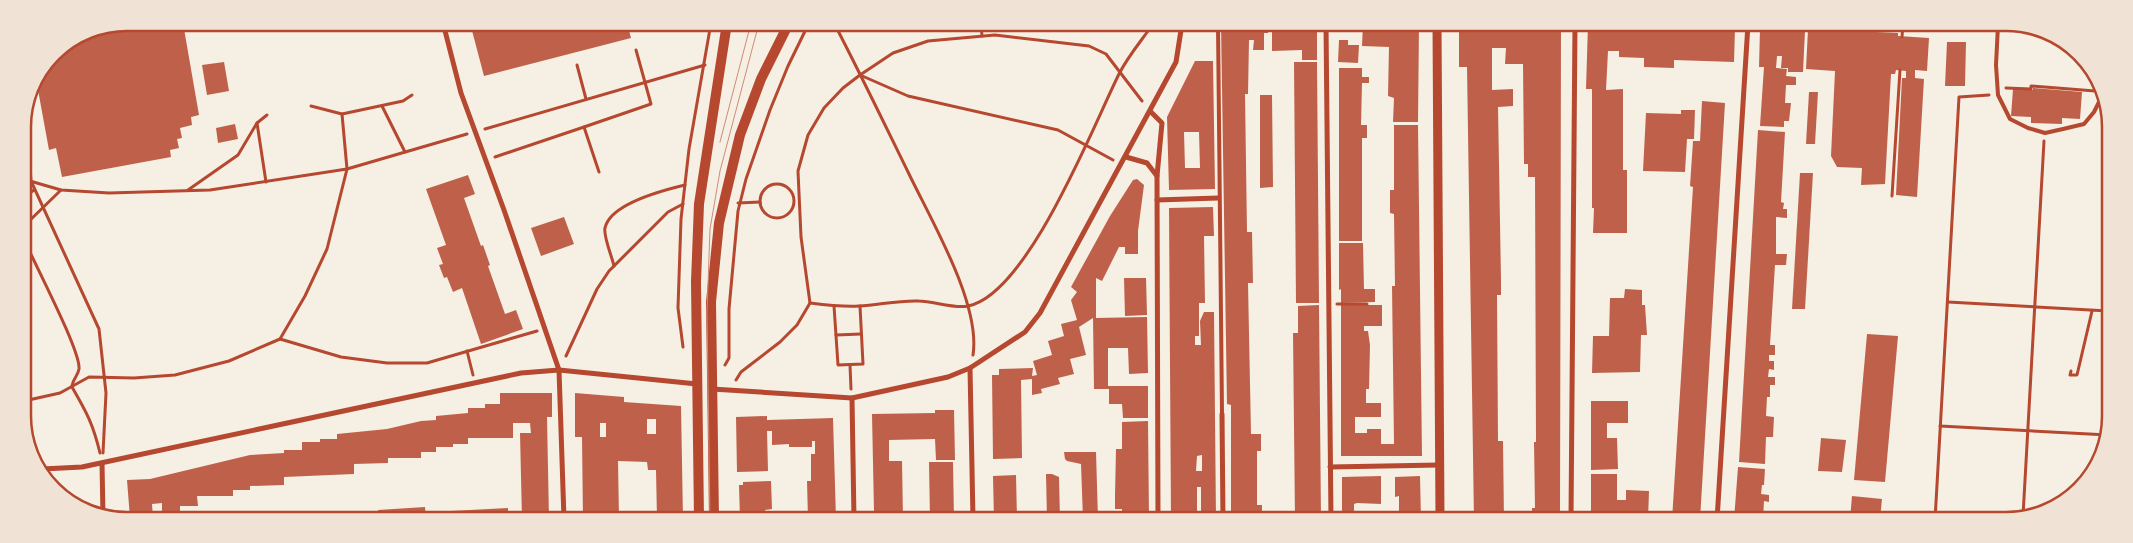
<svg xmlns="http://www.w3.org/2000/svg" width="2133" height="543" font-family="Commissioner,sans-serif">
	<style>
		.building { fill: #bf614a; fill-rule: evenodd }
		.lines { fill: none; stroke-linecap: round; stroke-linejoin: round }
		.path { stroke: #b5482f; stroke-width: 3 }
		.service { stroke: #b5482f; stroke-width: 4 }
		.minor { stroke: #b5482f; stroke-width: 5 }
		.tertiary { stroke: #b5482f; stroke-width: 9 }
		.secondary { stroke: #b5482f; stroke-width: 10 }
		.tram { stroke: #cf8b77; stroke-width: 1 }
		.rim { fill: none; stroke: #b5482f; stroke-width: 2.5 }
	</style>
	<rect width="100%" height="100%" fill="#f6efe4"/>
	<g class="building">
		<polygon points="127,22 183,23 199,115 191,117 192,125 180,128 182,138 177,139 179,148 170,150 171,157 62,177 56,148 49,150 36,79 37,76 53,53 87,30"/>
		<polygon points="470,23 517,23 517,26 529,23 627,23 631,38 484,76"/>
		<polygon points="1221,24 1268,24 1268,33 1264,33 1264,50 1253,50 1254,40 1249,40 1248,94 1245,94 1247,232 1252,232 1253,283 1248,283 1251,434 1261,434 1261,451 1257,451 1257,505 1262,505 1262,517 1258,517 1258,520 1233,520 1231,517 1231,405 1227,404"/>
		<polygon points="1272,24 1317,24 1317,60 1302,60 1302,50 1272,51"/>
		<polygon points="1363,24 1419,24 1418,122 1393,122 1394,98 1388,96 1389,47 1362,46"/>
		<polygon points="1459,24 1561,24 1560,520 1532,520 1532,508 1535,508 1534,442 1536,442 1535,177 1528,177 1528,164 1524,164 1523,64 1505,64 1506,48 1492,48 1492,90 1513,89 1513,106 1498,107 1501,280 1501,295 1497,295 1498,441 1503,441 1504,520 1474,520 1467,67 1459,67"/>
		<polygon points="1588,24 1735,28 1734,62 1674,60 1674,68 1644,67 1644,58 1619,57 1619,51 1608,51 1606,90 1623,89 1623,170 1627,170 1627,233 1593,233 1594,208 1592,208 1592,89 1586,89"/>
		<polygon points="1760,29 1805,31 1803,72 1788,72 1788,68 1781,68 1782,56 1777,56 1776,68 1787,69 1786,76 1796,77 1796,85 1786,85 1785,103 1791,103 1789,121 1784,121 1784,127 1760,126 1764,67 1759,67"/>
		<polygon points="1808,29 1898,33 1898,36 1929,38 1927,71 1915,70 1915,78 1924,79 1917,197 1896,195 1902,78 1906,78 1906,71 1896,70 1895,74 1891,74 1885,184 1861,185 1862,168 1837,167 1831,156 1835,71 1806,69"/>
		<polygon points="1339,40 1348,40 1348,45 1359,45 1358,63 1338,62"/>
		<polygon points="1947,42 1966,42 1965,86 1945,86"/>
		<path d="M1195,61H1213L1215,189L1169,190L1167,117ZM1184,132H1199L1200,168H1185Z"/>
		<polygon points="224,62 229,91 207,95 202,65"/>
		<polygon points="1294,62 1317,62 1319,303 1296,303"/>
		<polygon points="1339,68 1362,68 1362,77 1369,77 1369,83 1362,83 1361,125 1367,125 1367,138 1362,138 1362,241 1339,241"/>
		<polygon points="2033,88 2082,92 2080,119 2062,118 2062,124 2031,123 2031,117 2011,116 2013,89 2033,90"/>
		<polygon points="1809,92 1818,92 1815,144 1806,144"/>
		<polygon points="1260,95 1272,95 1273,187 1260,188"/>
		<polygon points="1702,101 1725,103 1700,520 1672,520 1693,187 1690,186 1693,141 1700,141"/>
		<polygon points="1681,110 1695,110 1694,139 1687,139 1685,172 1643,171 1646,113 1681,114"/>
		<polygon points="235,124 238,139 218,143 216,128"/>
		<polygon points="1394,125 1418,125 1422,456 1341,456 1341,305 1382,305 1382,326 1364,326 1364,331 1368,331 1370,345 1369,389 1366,389 1366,403 1381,403 1381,417 1355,417 1355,433 1367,433 1367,429 1381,429 1381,444 1394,444 1392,286 1395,286 1394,214 1390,213 1390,190 1394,190"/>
		<polygon points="1758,130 1785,132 1781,202 1784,203 1783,209 1787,209 1787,218 1776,217 1776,254 1787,254 1786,265 1775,265 1770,345 1775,345 1775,355 1769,355 1769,361 1774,361 1774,370 1769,369 1768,377 1775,377 1775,385 1770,385 1770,397 1767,397 1766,416 1774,417 1773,437 1766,437 1765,464 1739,462"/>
		<polygon points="1800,173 1813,173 1805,309 1792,309"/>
		<polygon points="468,175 475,194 464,198 481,246 483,245 490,265 488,266 505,314 516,310 523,329 481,344 462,288 453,292 447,277 444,278 439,265 443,264 437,248 446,245 426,189"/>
		<polygon points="1137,179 1144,185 1138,231 1138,254 1125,254 1125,247 1119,247 1102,281 1096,278 1096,318 1147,317 1148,373 1129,374 1128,348 1108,348 1108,386 1148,386 1148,418 1123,418 1122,404 1109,404 1109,389 1094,389 1093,318 1079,327 1086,355 1070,359 1074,374 1058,378 1060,384 1041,389 1042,393 1032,395 1032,379 1021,380 1022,458 993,459 992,375 999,375 999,369 1033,368 1032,376 1037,375 1033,361 1052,355 1048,341 1064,336 1061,324 1077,320 1071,300 1077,292 1071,287 1110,216 1133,180"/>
		<path d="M1213,207L1214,236H1204L1205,303H1199V336H1195V345H1201L1200,321L1204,312H1214L1216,520L1201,519V487H1197V519H1171L1169,208ZM1202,455V471H1196L1197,456Z"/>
		<polygon points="564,217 574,244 541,256 531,228"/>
		<polygon points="1339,243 1363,243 1364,289 1375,289 1375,302 1341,303 1341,289 1339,290"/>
		<polygon points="1124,278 1146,278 1147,315 1125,316"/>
		<polygon points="1625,289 1642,290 1642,305 1645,305 1647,335 1641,335 1640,372 1592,373 1593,336 1609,336 1610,298 1624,298"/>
		<polygon points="1319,305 1321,520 1295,520 1293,333 1298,333 1298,306"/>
		<polygon points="1867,334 1898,336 1885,482 1854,480"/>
		<polygon points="500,393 552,393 552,417 547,417 549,519 522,519 520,433 531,433 530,423 513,423 513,438 468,438 468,444 453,444 453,447 436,447 436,452 421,452 421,458 388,458 388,463 354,464 354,474 284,477 284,485 250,486 250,490 233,490 233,496 197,496 198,506 180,506 180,511 162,512 162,503 152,504 153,518 130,518 127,480 150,479 250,455 284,453 284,450 302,450 302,442 320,442 320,439 337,439 337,434 387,429 421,421 436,420 436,416 468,413 468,408 485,408 485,404 500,404"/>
		<path d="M575,393L624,397V402L681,406L683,519H657L656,470H648L647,462L618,461L619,519H583L582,437H575ZM647,419H656V434H647ZM600,423H606V437H600Z"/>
		<polygon points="1591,401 1628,401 1628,423 1607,423 1607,438 1617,438 1618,469 1591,470"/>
		<polygon points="935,410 954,410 955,460 936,460 935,439 889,440 889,461 902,461 903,519 871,519 871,511 874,511 872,414 935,413"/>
		<polygon points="767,416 767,420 833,418 836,519 808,519 807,481 811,481 811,454 815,454 815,441 812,441 812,447 789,447 789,444 772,445 772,431 767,431 768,471 737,472 736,417"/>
		<polygon points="1148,421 1149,519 1122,519 1122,509 1115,509 1115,495 1116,449 1122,449 1122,422"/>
		<polygon points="1821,438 1846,440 1842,472 1818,471"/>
		<polygon points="1064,452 1096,452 1098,519 1083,519 1081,464 1067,461 1065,459"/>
		<polygon points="929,462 953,462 954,519 930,519"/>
		<polygon points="1738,467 1765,469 1764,485 1762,485 1761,494 1769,495 1769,502 1764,501 1763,520 1734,520"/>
		<polygon points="1046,474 1052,474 1059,477 1060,519 1047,519"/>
		<polygon points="1591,474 1617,474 1617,500 1626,500 1626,490 1649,491 1648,520 1591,520"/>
		<polygon points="1016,475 1017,519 994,519 993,476"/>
		<polygon points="1381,476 1381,504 1357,503 1354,504 1354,520 1342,519 1342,477"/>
		<polygon points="1420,476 1421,520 1399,520 1399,496 1395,497 1395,477"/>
		<polygon points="771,481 772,509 765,510 765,519 740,519 739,485 743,485 743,482"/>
		<polygon points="1852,496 1882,499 1880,520 1850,520"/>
		<polygon points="425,507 426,519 378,519 378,510"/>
		<polygon points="508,508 508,519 431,519 431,512"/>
		<polygon points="373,515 373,519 332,519 332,517"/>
	</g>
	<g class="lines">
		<g class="path">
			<path d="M834,23C860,73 884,123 909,174C931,220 981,304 973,355"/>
			<polyline points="981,23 982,36"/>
			<polyline points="1902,37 1903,24"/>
			<polyline points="577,65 586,99"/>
			<polyline points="860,75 908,96 1058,130 1113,160"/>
			<polyline points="2006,88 2031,89 2031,86 2095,91"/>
			<polyline points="382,106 405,152"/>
			<polyline points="26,110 31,181 99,329 106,393 103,453"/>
			<polyline points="342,114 403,101 412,95"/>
			<polyline points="584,127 651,104 636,50"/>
			<polyline points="485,129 705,65"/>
			<polyline points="495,157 584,127 599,172"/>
			<polyline points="23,179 61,190 109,193 210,190 347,169 467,134"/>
			<polyline points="266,182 257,123 267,115"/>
			<circle cx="777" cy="201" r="17"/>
			<polyline points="188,190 238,155 257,123"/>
			<polyline points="1892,196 1900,70"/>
			<polyline points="23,198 34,190"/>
			<polyline points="738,203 760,202"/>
			<polyline points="23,227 61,190"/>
			<path d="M23,237C33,261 81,351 79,369C78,376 72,380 72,387C87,413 93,424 100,453"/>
			<path d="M614,266C612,257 603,235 605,228C610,204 664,190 685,185"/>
			<polyline points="1948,302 2108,311"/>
			<path d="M810,303C826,305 842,307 859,306C879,305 899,300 919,301C933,301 954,309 968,306C1028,294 1093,126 1119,74C1128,56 1142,40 1153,24"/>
			<polyline points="1337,304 1367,304"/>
			<polyline points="834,306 838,365 863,364 860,306"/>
			<polyline points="836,335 861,334"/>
			<polyline points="280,339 341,357 387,363 427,363 537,331"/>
			<polyline points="683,347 678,308 681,219 689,149 711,23"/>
			<polyline points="467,351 473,375"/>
			<polyline points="566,356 597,289 609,271 668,212 683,204"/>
			<polyline points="725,365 729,358 729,309 738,211 746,179 770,110 788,66 809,23"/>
			<polyline points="850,365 851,389"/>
			<polyline points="2071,371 2070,375 2077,375 2092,311"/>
			<polyline points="736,380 741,372 780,342 797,325 810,303 801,237 798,171 808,135 824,108 843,88 860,75 893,53 928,41 995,35 1089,46 1106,54 1142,101"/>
			<polyline points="24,401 60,393 89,377 134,378 175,375 229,361 280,339 305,296 327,249 347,169 342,114 311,106"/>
			<polyline points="1940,426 2108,435"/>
			<polyline points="2023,516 2044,141"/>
			<polyline points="1935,520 1959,97 1989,95"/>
		</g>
		<g class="service">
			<polyline points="1218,24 1222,414"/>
			<polyline points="1998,25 1996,65 1998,95 2010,119 2028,128 2045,133 2063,129 2084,124 2094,112 2102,96"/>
		</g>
		<g class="minor">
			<polyline points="443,23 461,93 504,210 559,370 564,519"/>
			<polyline points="1326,24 1331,520"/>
			<polyline points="1151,112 1162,123 1157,176"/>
			<polyline points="1126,157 1147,163 1157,176 1158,519"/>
			<polyline points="1157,200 1218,198"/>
			<polyline points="970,368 973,519"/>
			<polyline points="712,389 852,398 948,377 970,368 1025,332 1040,313 1176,62 1182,24"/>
			<polyline points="852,398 854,519"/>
			<polyline points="1222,414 1223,520"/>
			<polyline points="102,463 103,516"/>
			<polyline points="1330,467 1439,465"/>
			<polyline points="42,469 82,467 521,373 559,370 697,384"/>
			<polyline points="1571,520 1575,24"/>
			<polyline points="1717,520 1748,24"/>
		</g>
		<polyline class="tertiary" points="1437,24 1440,520"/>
		<g class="secondary">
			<polyline points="699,519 696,282 699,204 727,23"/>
			<polyline points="714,519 711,302 719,223 740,135 761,79 789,23"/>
		</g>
		<g class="tram">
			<polyline points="720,142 751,23"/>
			<polyline points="710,519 707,312 710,229 720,171 759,23"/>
		</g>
	</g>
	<path d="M0 0H2133V543H0ZM127 31H2006A96 96 0 0 1 2102 127V416A96 96 0 0 1 2006 512H127A96 96 0 0 1 31 416V127A96 96 0 0 1 127 31Z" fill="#f1e2d6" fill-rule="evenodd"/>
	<path class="rim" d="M127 31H2006A96 96 0 0 1 2102 127V416A96 96 0 0 1 2006 512H127A96 96 0 0 1 31 416V127A96 96 0 0 1 127 31Z"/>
</svg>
